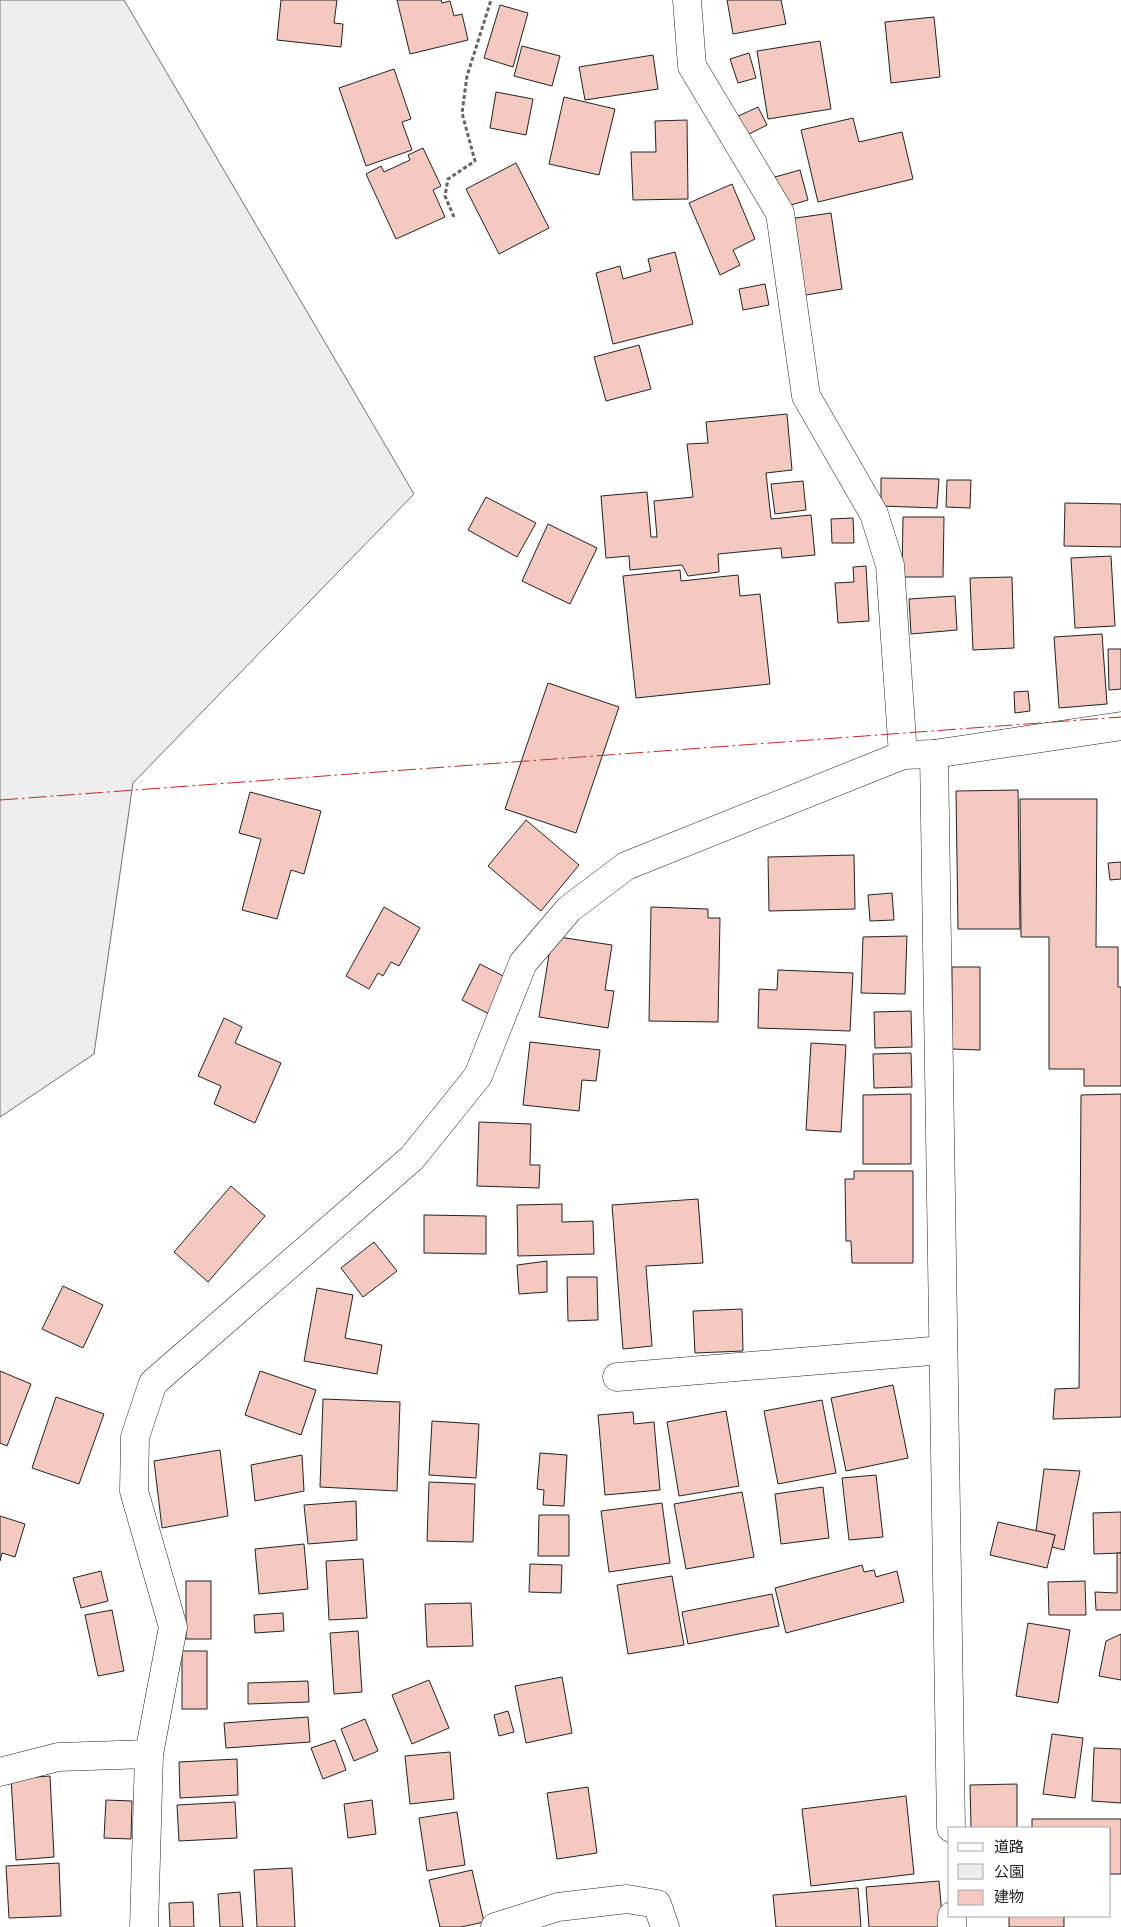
<svg xmlns="http://www.w3.org/2000/svg" width="1121" height="1927" font-family="'Source Serif 4','Noto Sans JP',serif">
	<style>
		.green { fill: #eee; stroke: #6f6f6f }
		.building { fill: #f3c9c0; stroke: #222 }
		.lines { fill: none; stroke-linecap: round; stroke-linejoin: round }
		.minor-casing { stroke: #222; stroke-width: 29 }
		.path { stroke: #646464; stroke-width: 3; stroke-dasharray: 4 2.5; stroke-linecap: butt }
		.minor { stroke: #fff; stroke-width: 28 }
		.power { stroke: #c62828; stroke-width: 1; stroke-dasharray: 18 4 2.5 4; stroke-linecap: butt }
	</style>
	<rect width="100%" height="100%" fill="#fff"/>
	<polygon class="green" points="0,0 124,0 414,494 133,783 94,1054 0,1117"/>
	<g class="building">
		<polygon points="281,0 337,0 334,23 343,24 341,47 277,40"/>
		<polygon points="397,0 441,0 442,3 450,1 454,16 462,14 468,40 410,54"/>
		<polygon points="727,0 781,0 786,24 733,34"/>
		<polygon points="500,5 528,13 513,67 484,58"/>
		<polygon points="934,17 940,77 891,83 885,22"/>
		<polygon points="820,41 831,109 768,119 757,51"/>
		<polygon points="522,46 560,56 552,86 514,76"/>
		<polygon points="749,53 756,78 738,83 730,59"/>
		<polygon points="653,55 658,89 585,100 579,67"/>
		<polygon points="394,69 411,119 402,122 412,150 366,166 339,88"/>
		<polygon points="496,92 533,99 526,135 490,128"/>
		<polygon points="564,97 615,109 599,175 549,164"/>
		<polygon points="758,107 767,125 743,137 734,118"/>
		<polygon points="853,118 859,142 902,132 913,179 818,202 801,130"/>
		<polygon points="687,120 688,199 633,200 631,152 656,152 655,121"/>
		<polygon points="423,148 441,186 433,190 445,217 396,239 366,174 381,166 384,172 410,160 408,155"/>
		<polygon points="516,163 549,228 499,254 466,189"/>
		<polygon points="800,170 808,200 784,207 775,177"/>
		<polygon points="732,184 755,239 733,250 740,265 720,275 689,203"/>
		<polygon points="831,213 842,289 800,296 789,219"/>
		<polygon points="675,252 693,324 613,344 596,273 620,266 623,279 651,271 648,259"/>
		<polygon points="765,284 769,305 743,310 739,289"/>
		<polygon points="639,345 651,389 606,401 594,357"/>
		<polygon points="787,414 792,470 766,473 771,519 811,515 815,555 782,558 781,548 718,554 719,572 688,576 682,565 630,570 629,556 606,558 601,496 647,492 651,537 657,537 654,501 693,497 687,444 708,443 706,422"/>
		<polygon points="881,478 939,479 937,508 881,506"/>
		<polygon points="947,480 971,480 970,508 946,507"/>
		<polygon points="803,481 806,510 775,514 771,484"/>
		<polygon points="486,497 536,523 517,557 468,530"/>
		<polygon points="1065,503 1121,504 1121,547 1064,546"/>
		<polygon points="903,517 944,517 943,577 902,577"/>
		<polygon points="853,518 854,543 832,543 831,519"/>
		<polygon points="548,524 597,548 570,604 522,581"/>
		<polygon points="1111,556 1115,626 1075,628 1071,558"/>
		<polygon points="866,566 869,621 838,623 835,583 854,582 853,567"/>
		<polygon points="680,570 681,581 738,575 740,596 760,594 770,684 636,698 623,576"/>
		<polygon points="1012,577 1014,648 973,650 970,578"/>
		<polygon points="955,596 957,630 911,634 909,599"/>
		<polygon points="1102,634 1107,704 1059,708 1054,637"/>
		<polygon points="1108,649 1121,649 1121,689 1109,690"/>
		<polygon points="548,683 619,707 576,833 505,809"/>
		<polygon points="1028,691 1030,711 1015,713 1014,692"/>
		<polygon points="1018,790 1020,929 958,929 956,791"/>
		<polygon points="250,792 321,811 304,874 291,870 277,919 242,910 261,839 239,833"/>
		<polygon points="1020,799 1097,799 1096,947 1118,947 1118,987 1121,987 1121,1086 1084,1086 1084,1069 1049,1069 1049,937 1021,937"/>
		<polygon points="526,820 579,865 541,911 488,866"/>
		<polygon points="854,855 855,909 769,911 768,857"/>
		<polygon points="1121,862 1121,879 1110,880 1108,863"/>
		<polygon points="892,893 894,920 870,921 868,895"/>
		<polygon points="384,907 420,928 399,966 391,962 383,976 378,973 369,989 346,976"/>
		<polygon points="651,907 708,909 708,918 720,918 718,1022 649,1021"/>
		<polygon points="552,936 612,945 605,990 614,991 608,1028 539,1017"/>
		<polygon points="907,936 905,994 861,993 863,937"/>
		<polygon points="480,964 509,979 491,1015 462,1000"/>
		<polygon points="952,967 980,967 980,1050 952,1049"/>
		<polygon points="778,970 853,973 850,1031 758,1028 759,989 777,990"/>
		<polygon points="911,1011 912,1047 875,1048 874,1012"/>
		<polygon points="224,1018 242,1027 235,1043 281,1063 255,1123 214,1104 221,1086 198,1076"/>
		<polygon points="530,1042 600,1050 596,1081 582,1080 579,1111 523,1105"/>
		<polygon points="811,1043 846,1045 841,1132 806,1130"/>
		<polygon points="911,1053 912,1087 874,1088 873,1054"/>
		<polygon points="911,1094 911,1164 863,1164 863,1095"/>
		<polygon points="1121,1094 1121,1417 1053,1419 1055,1389 1079,1388 1081,1095"/>
		<polygon points="479,1122 531,1124 530,1165 540,1165 539,1188 477,1186"/>
		<polygon points="854,1171 913,1171 913,1263 852,1263 851,1241 846,1241 845,1179 854,1179"/>
		<polygon points="231,1186 265,1216 208,1282 174,1252"/>
		<polygon points="698,1199 703,1263 646,1266 652,1346 623,1349 612,1205"/>
		<polygon points="562,1204 562,1222 593,1221 594,1254 518,1256 517,1205"/>
		<polygon points="424,1215 486,1216 486,1254 424,1253"/>
		<polygon points="374,1242 397,1271 363,1297 341,1268"/>
		<polygon points="547,1261 547,1292 519,1294 517,1265"/>
		<polygon points="567,1277 597,1277 598,1320 568,1321"/>
		<polygon points="63,1286 103,1305 83,1348 42,1329"/>
		<polygon points="317,1288 353,1295 345,1338 382,1345 377,1374 304,1361"/>
		<polygon points="742,1309 743,1351 695,1353 693,1311"/>
		<polygon points="0,1371 31,1384 7,1446 0,1443"/>
		<polygon points="260,1371 316,1390 301,1435 245,1415"/>
		<polygon points="893,1385 908,1458 846,1471 831,1398"/>
		<polygon points="56,1397 104,1414 79,1484 32,1468"/>
		<polygon points="323,1399 400,1402 397,1491 320,1487"/>
		<polygon points="822,1400 836,1473 778,1484 764,1411"/>
		<polygon points="726,1411 739,1486 679,1496 667,1422"/>
		<polygon points="633,1412 634,1424 654,1422 660,1490 605,1495 598,1415"/>
		<polygon points="432,1421 479,1424 476,1478 429,1475"/>
		<polygon points="220,1450 228,1516 162,1528 154,1461"/>
		<polygon points="540,1453 567,1455 564,1506 543,1505 544,1490 537,1489"/>
		<polygon points="302,1455 304,1491 255,1501 251,1465"/>
		<polygon points="1044,1469 1080,1471 1064,1550 1052,1547 1055,1535 1036,1531"/>
		<polygon points="876,1475 883,1537 849,1540 842,1478"/>
		<polygon points="429,1482 475,1484 473,1542 427,1541"/>
		<polygon points="823,1487 829,1538 781,1544 775,1494"/>
		<polygon points="742,1492 754,1557 686,1569 674,1504"/>
		<polygon points="356,1501 357,1540 308,1544 304,1505"/>
		<polygon points="662,1503 670,1563 609,1572 601,1511"/>
		<polygon points="1121,1512 1121,1553 1094,1554 1093,1513"/>
		<polygon points="539,1515 569,1515 569,1556 538,1556"/>
		<polygon points="0,1516 25,1524 15,1557 2,1553 0,1561"/>
		<polygon points="998,1522 1055,1535 1047,1568 990,1555"/>
		<polygon points="304,1544 308,1589 259,1594 255,1549"/>
		<polygon points="1117,1553 1121,1553 1121,1610 1096,1610 1095,1592 1117,1593"/>
		<polygon points="363,1559 367,1618 329,1620 326,1561"/>
		<polygon points="530,1564 562,1565 561,1593 529,1592"/>
		<polygon points="862,1565 864,1572 874,1570 876,1577 897,1571 904,1602 786,1633 775,1588"/>
		<polygon points="101,1571 108,1601 81,1608 73,1578"/>
		<polygon points="672,1576 684,1645 628,1654 617,1585"/>
		<rect x="186" y="1581" width="25" height="58"/>
		<polygon points="1085,1581 1086,1615 1049,1615 1048,1582"/>
		<polygon points="772,1594 779,1626 688,1644 682,1612"/>
		<polygon points="471,1603 473,1646 427,1647 425,1604"/>
		<polygon points="112,1610 124,1671 98,1676 85,1615"/>
		<polygon points="283,1613 284,1631 255,1633 254,1615"/>
		<polygon points="1028,1623 1070,1630 1058,1703 1016,1696"/>
		<polygon points="358,1631 362,1692 334,1694 330,1633"/>
		<polygon points="1121,1634 1121,1680 1099,1676 1106,1641"/>
		<rect x="182" y="1651" width="25" height="58"/>
		<polygon points="562,1677 572,1733 526,1743 515,1686"/>
		<polygon points="429,1680 449,1728 412,1744 392,1695"/>
		<polygon points="308,1681 309,1702 248,1704 248,1683"/>
		<polygon points="508,1711 514,1732 499,1736 494,1715"/>
		<polygon points="308,1717 310,1742 226,1748 224,1723"/>
		<polygon points="365,1719 378,1751 354,1761 341,1729"/>
		<polygon points="1052,1734 1083,1738 1075,1798 1043,1794"/>
		<polygon points="335,1740 346,1770 323,1779 311,1748"/>
		<polygon points="1094,1748 1121,1749 1121,1803 1092,1801"/>
		<polygon points="450,1752 454,1799 410,1804 405,1756"/>
		<polygon points="237,1759 238,1795 180,1798 179,1762"/>
		<polygon points="50,1776 54,1857 16,1860 11,1779"/>
		<polygon points="1017,1784 1017,1828 971,1828 970,1785"/>
		<polygon points="588,1787 597,1853 557,1859 547,1793"/>
		<polygon points="906,1796 914,1874 811,1886 802,1809"/>
		<polygon points="106,1800 132,1801 131,1839 104,1838"/>
		<polygon points="372,1800 376,1834 348,1838 344,1804"/>
		<polygon points="235,1802 237,1838 179,1841 177,1805"/>
		<polygon points="457,1812 465,1865 427,1871 419,1818"/>
		<polygon points="1032,1819 1121,1819 1121,1874 1110,1874 1110,1828 1032,1828"/>
		<polygon points="59,1863 61,1916 9,1918 6,1866"/>
		<polygon points="292,1868 295,1927 257,1927 254,1870"/>
		<polygon points="472,1870 484,1922 461,1927 440,1927 429,1880"/>
		<polygon points="939,1881 943,1927 869,1927 866,1887"/>
		<polygon points="858,1888 861,1927 776,1927 773,1895"/>
		<polygon points="240,1892 243,1927 220,1927 218,1894"/>
		<polygon points="193,1902 194,1927 170,1927 169,1903"/>
		<rect x="1009" y="1916" width="55" height="11"/>
	</g>
	<g class="lines">
		<g class="minor-casing">
			<g id="minor">
				<polyline points="687,0 692,66 780,213 806,396 874,514 890,565 903,755"/>
				<polyline points="934,754 951,1828"/>
				<polyline points="617,1377 943,1350"/>
				<polyline points="0,1772 58,1757 149,1754"/>
				<polyline points="952,1916 952,1927"/>
				<polyline points="144,1927 149,1754 173,1627 134,1491 135,1437 153,1383 412,1158 478,1076 523,963 569,909 626,866 903,755 934,754 1121,726"/>
				<polyline points="495,1927 558,1907 627,1899 657,1904 665,1927"/>
			</g>
		</g>
		<polyline class="path" points="454,217 445,196 448,179 475,161 462,113 467,76 491,0"/>
		<use href="#minor" class="minor"/>
		<polyline class="power" points="0,800 1121,717"/>
	</g>
	<rect x="948" y="1827" width="162" height="90" fill="#ffffff" stroke="#a7a7a7"/>
	<rect x="958" y="1843" width="25" height="8" fill="#ffffff" stroke="#a7a7a7"/>
	<text x="994" y="1852" font-size="15" fill="#222222">道路</text>
	<rect x="958" y="1864" width="25" height="15" fill="#eeeeee" stroke="#a7a7a7"/>
	<text x="994" y="1877" font-size="15" fill="#222222">公園</text>
	<rect x="958" y="1890" width="25" height="15" fill="#f3c9c0" stroke="#a7a7a7"/>
	<text x="994" y="1902" font-size="15" fill="#222222">建物</text>
</svg>
